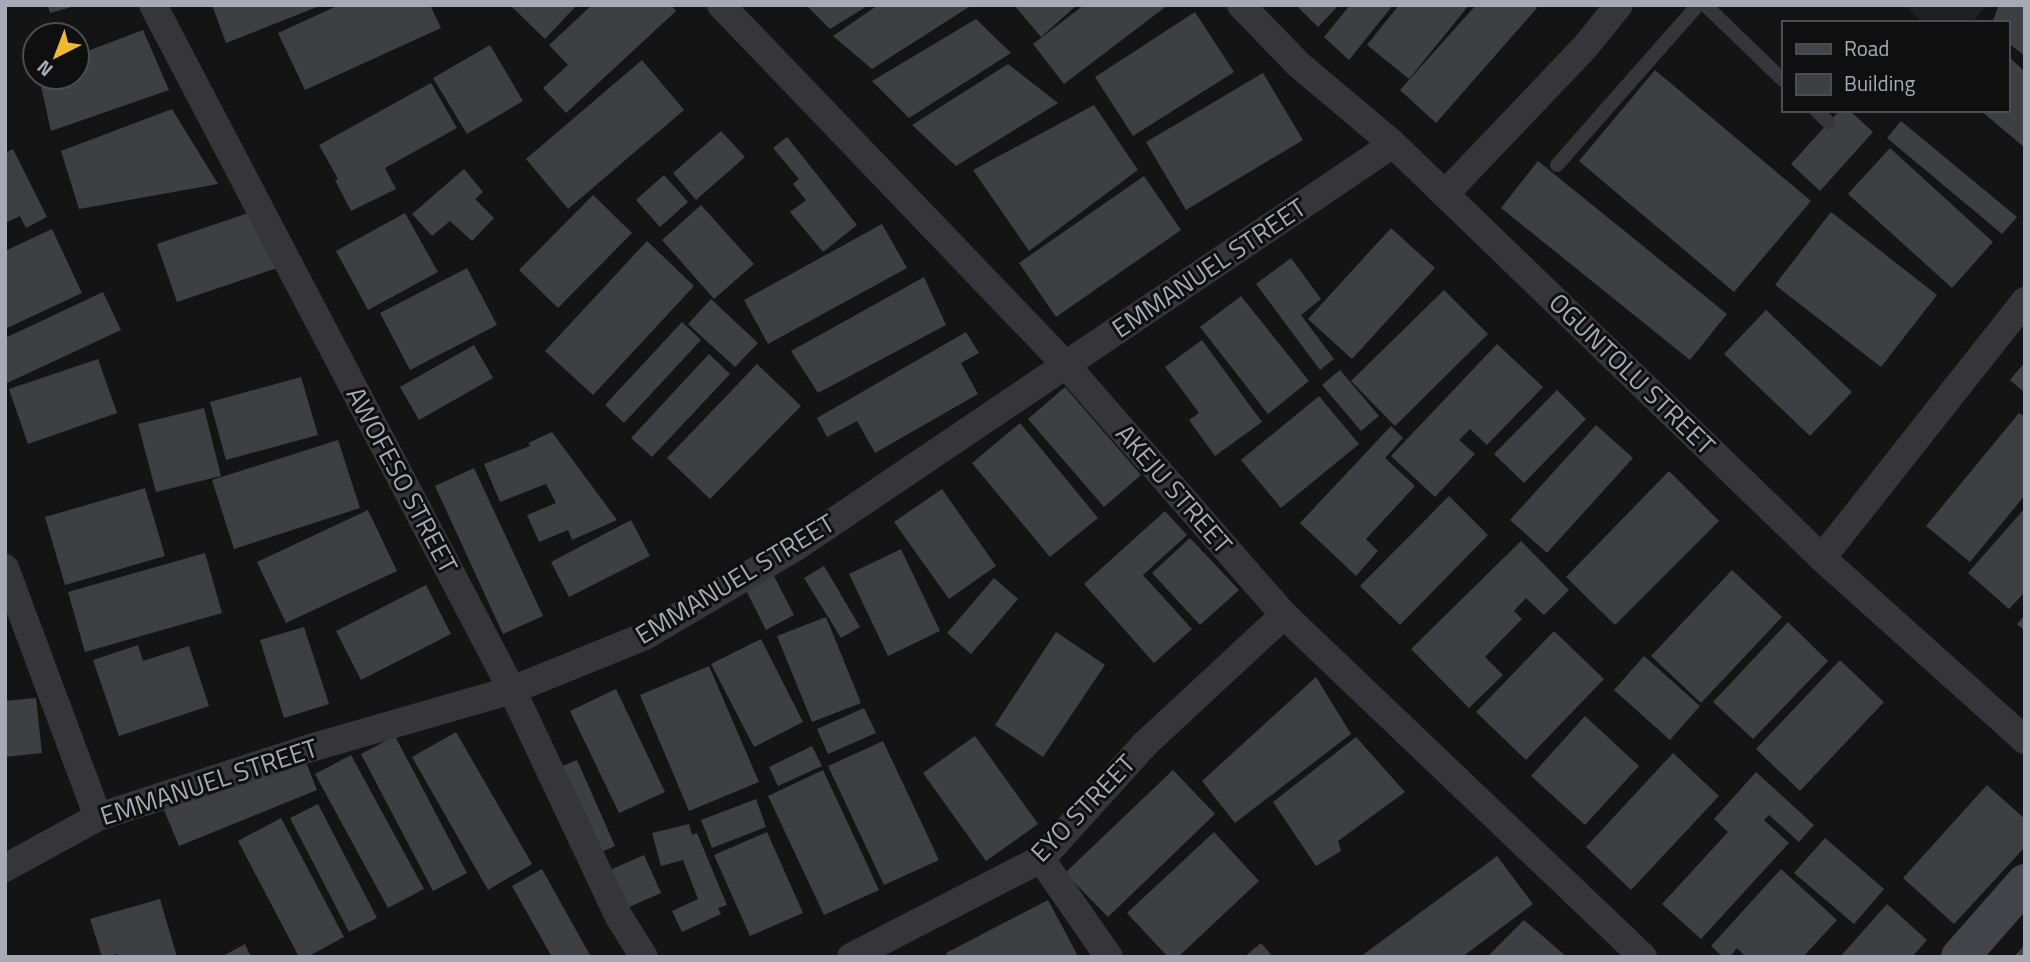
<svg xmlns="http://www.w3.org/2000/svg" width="2030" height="962" font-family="'Titillium Web',sans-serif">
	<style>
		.built { fill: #202022 }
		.building { fill: #3e3f42 }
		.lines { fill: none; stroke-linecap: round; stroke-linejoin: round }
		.lane { stroke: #35353a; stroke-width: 14 }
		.street { stroke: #35353a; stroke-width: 28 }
		.secondary { stroke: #43444a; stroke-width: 38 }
		.labels { text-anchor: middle; stroke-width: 6; stroke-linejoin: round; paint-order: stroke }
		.street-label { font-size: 26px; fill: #a5aab6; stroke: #0f0f10 }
	</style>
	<rect width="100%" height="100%" fill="#141415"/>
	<polygon class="built" points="1905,5 1987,5 1971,23 1922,23"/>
	<g class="building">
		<polygon points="48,5 75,5 75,6 50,13"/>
		<polygon points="212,5 322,5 226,43"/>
		<polygon points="339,5 430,5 441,28 305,90 278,33"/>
		<polygon points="510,5 577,5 545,39"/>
		<polygon points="592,5 671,5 676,11 566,113 543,88 568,65 549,45"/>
		<polygon points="806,5 869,5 830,29"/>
		<polygon points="878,5 972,5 872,69 833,36"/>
		<polygon points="1014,5 1077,5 1041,37"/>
		<polygon points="1084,5 1168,5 1064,84 1033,44"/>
		<polygon points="1296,5 1339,5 1318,27"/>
		<polygon points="1350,5 1393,5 1349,60 1324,37"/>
		<polygon points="1399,5 1469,5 1409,79 1367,45"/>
		<polygon points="1476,5 1534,5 1537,8 1436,123 1400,90"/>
		<polygon points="1999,5 2025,5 2025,56 2007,42 2007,23 1992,23"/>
		<polygon points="1195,12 1234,72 1133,136 1095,77"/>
		<polygon points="976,19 1011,53 909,118 872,81"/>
		<polygon points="143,30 169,90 51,131 39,77 77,77 77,55"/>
		<polygon points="490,45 523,101 467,134 433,78"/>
		<polygon points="2007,55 2025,72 2025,148 1980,110 2007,110"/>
		<polygon points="642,60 684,110 568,209 526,159"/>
		<polygon points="1008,64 1058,103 956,166 912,125"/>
		<polygon points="1655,70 1811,201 1734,292 1579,161"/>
		<polygon points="1263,73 1303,140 1186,210 1146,142"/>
		<polygon points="431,83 457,128 385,168 396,189 351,211 335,180 338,179 319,145"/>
		<polygon points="1094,105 1138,170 1029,251 973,170"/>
		<polygon points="172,109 218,184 79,209 61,151"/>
		<polygon points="1840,110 1849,110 1873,132 1820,191 1791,164"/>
		<polygon points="1901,121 2017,217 2002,234 1887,138"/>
		<polygon points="721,131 745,157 696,200 673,173"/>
		<polygon points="787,137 857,225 823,252 790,212 806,200 793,184 799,179 773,148"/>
		<polygon points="1890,148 1993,242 1952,288 1848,194"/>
		<polygon points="13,149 47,217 26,228 20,216 5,223 5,153"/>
		<polygon points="1538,161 1727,314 1690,360 1501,208"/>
		<polygon points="464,169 483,192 475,199 494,218 472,241 450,221 432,236 412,214"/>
		<polygon points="664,175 688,202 660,227 636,200"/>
		<polygon points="1144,176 1181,230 1056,317 1019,263"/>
		<polygon points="593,195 632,233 558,308 519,270"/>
		<polygon points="701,205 754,264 714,299 662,240"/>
		<polygon points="257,210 277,268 177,302 157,244"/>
		<polygon points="1831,212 1937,295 1881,367 1775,285"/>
		<polygon points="405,213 438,272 368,310 336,251"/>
		<polygon points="882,224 907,268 768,344 744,300"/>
		<polygon points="1391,228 1435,268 1352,359 1308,319"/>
		<polygon points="52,229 82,293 5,329 5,251"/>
		<polygon points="647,241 694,286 593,395 545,351"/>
		<polygon points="1291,258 1321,299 1301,315 1334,359 1320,370 1256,284"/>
		<polygon points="467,268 497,325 410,370 380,313"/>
		<polygon points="924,277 946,325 818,393 791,351"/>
		<polygon points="1444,290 1488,334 1395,426 1351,381"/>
		<polygon points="103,292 121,330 5,384 5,338"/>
		<polygon points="1241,296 1309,381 1268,414 1200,327"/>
		<polygon points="711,299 758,343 735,367 688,324"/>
		<polygon points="1766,310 1852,392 1810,436 1724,354"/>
		<polygon points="682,322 701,340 624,423 605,405"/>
		<polygon points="966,332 979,353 961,363 978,394 875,453 857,421 827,437 817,418"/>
		<polygon points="1202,340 1262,422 1215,456 1189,420 1199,413 1165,367"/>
		<polygon points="1497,344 1543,387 1487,445 1470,429 1459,440 1475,454 1435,497 1391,456"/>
		<polygon points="474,345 493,378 419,420 400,387"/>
		<polygon points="709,354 730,374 652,457 631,438"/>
		<polygon points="98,359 117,413 28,444 9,389"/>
		<polygon points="2025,362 2025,393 2010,380"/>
		<polygon points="757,364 801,406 710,499 667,458"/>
		<polygon points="1340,370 1379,416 1361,431 1322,385"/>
		<polygon points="301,377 318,435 226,460 210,402"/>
		<polygon points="1065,387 1141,475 1104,507 1028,419"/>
		<polygon points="1557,390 1586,419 1524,483 1494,454"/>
		<polygon points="1319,396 1359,444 1281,508 1241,460"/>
		<polygon points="204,408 221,476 156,492 138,424"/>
		<polygon points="2019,413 2025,417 2025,495 1970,562 1926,526"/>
		<polygon points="1020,423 1098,518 1050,557 972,463"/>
		<polygon points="1596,425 1633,458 1547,553 1510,520"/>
		<polygon points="1391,426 1403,438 1385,458 1415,486 1366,539 1378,551 1356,576 1300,523"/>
		<polygon points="552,432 617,520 572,540 568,530 539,542 527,515 556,503 546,484 500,502 484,464 530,446 528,443"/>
		<polygon points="338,440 360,508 234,549 212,480"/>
		<polygon points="474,468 543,616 503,634 435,486"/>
		<polygon points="1669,471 1719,521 1615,625 1566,577"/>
		<polygon points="145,488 165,556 65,585 45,517"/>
		<polygon points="942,489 996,566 949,599 894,522"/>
		<polygon points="1449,496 1488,535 1400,625 1360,586"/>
		<polygon points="2025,508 2025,592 2009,609 1968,573"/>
		<polygon points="368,510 397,571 286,623 257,562"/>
		<polygon points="1165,511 1187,535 1143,575 1192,629 1154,663 1084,584"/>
		<polygon points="631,520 650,556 569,597 551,562"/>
		<polygon points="1190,538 1239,590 1200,625 1152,573"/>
		<polygon points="1521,541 1569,590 1544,615 1526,598 1514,611 1522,619 1485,657 1503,675 1469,708 1411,649"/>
		<polygon points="901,549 940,631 888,656 849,574"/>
		<polygon points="205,553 222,613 85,652 68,592"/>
		<polygon points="824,566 860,627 841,638 804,578"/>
		<polygon points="1732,570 1782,617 1701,703 1651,656"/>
		<polygon points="773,574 794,615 766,630 745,588"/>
		<polygon points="994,578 1018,599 971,654 947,633"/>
		<polygon points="426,585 451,634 361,680 336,631"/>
		<polygon points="2025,615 2025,631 2017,624"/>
		<polygon points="826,617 861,703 812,722 777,636"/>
		<polygon points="1788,622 1828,661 1753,739 1713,702"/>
		<polygon points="304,627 329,704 284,718 260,640"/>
		<polygon points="1554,631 1604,679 1526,760 1476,712"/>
		<polygon points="1056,632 1105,665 1043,757 995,725"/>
		<polygon points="761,639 803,722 754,747 711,664"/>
		<polygon points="138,645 143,661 189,646 209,706 119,736 93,660"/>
		<polygon points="1644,656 1700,706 1670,740 1614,690"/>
		<polygon points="1840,660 1884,702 1800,791 1756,749"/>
		<polygon points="709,666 759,782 689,811 640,695"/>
		<polygon points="1316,677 1351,734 1235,823 1202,781"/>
		<polygon points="616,689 665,792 619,813 570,711"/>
		<polygon points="36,698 42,753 5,757 5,701"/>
		<polygon points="864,708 876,733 828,754 817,729"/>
		<polygon points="1585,716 1639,766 1585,825 1531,776"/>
		<polygon points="456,732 532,864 488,890 412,757"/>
		<polygon points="395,736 467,873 433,891 361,754"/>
		<polygon points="975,736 1038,824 986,861 923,773"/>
		<polygon points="1356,737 1405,792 1338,841 1341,851 1316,866 1273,802"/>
		<polygon points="883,741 939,860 884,885 828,766"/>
		<polygon points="812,746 822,766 778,786 769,767"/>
		<polygon points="1673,753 1719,796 1631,890 1586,847"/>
		<polygon points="303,755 317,790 179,846 164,810"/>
		<polygon points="351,755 424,889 388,908 315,774"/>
		<polygon points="577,760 615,846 597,854 558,768"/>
		<polygon points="823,770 879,890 824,915 768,796"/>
		<polygon points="1173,770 1215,814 1108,917 1065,873"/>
		<polygon points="1756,772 1814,825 1799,842 1769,815 1764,820 1789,843 1701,939 1662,904 1728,832 1714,819"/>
		<polygon points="1987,785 2025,819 2025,847 1954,924 1903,878"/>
		<polygon points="756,799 766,827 712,848 701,820"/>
		<polygon points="318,804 377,918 349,932 290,818"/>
		<polygon points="281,818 344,937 307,957 299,957 238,841"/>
		<polygon points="689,824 692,835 697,833 727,905 718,908 721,914 682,932 672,911 698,899 683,860 661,866 652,833"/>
		<polygon points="767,832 803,913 750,936 714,855"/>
		<polygon points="1214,832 1259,881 1178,957 1168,957 1127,913"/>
		<polygon points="1825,838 1884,889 1854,924 1794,873"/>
		<polygon points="644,855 661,893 627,908 610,870"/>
		<polygon points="1497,856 1533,904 1462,957 1360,957"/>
		<polygon points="542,869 591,957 552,957 512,886"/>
		<polygon points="1781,869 1837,920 1803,957 1746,957 1737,948 1730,957 1723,957 1711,946"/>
		<polygon points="160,899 177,957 119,957 118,954 102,957 90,919"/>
		<polygon points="1048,900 1077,954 1072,957 948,957 946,953"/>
		<polygon points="1887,904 1927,940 1912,957 1840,957"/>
		<polygon points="1524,920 1567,957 1487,957"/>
		<polygon points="1261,943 1273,957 1244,957"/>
		<polygon points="245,944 251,957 221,957"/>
		<polygon points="2025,944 2025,957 2014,957"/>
	</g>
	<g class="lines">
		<g class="lane">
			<polyline points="1705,5 1783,80"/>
			<polyline points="1816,110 1828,122"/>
			<polyline points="1557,165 1698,5"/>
		</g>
		<g class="street">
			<polyline points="153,5 512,690 619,917 644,957"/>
			<polyline points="721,5 1065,364 1284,615 1643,957"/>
			<polyline points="1241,5 1298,64 1393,144 1822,558 2025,740"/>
			<polyline points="1445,194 1585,47 1619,5"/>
			<polyline points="1822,558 2025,301"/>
			<polyline points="5,568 98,817"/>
			<polyline points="1041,859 1109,957"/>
			<polyline points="5,868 98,817 307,749 512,690 645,636 796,547 1393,144"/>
			<polyline points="851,957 1041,859 1146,743 1284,615"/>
		</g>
		<polyline class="secondary" points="1960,957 2025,883"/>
	</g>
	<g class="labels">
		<g class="street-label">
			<text transform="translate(1209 268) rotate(-34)" y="9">EMMANUEL STREET</text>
			<text transform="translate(1632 374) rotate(44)" y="9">OGUNTOLU STREET</text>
			<text transform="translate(402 480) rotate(62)" y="9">AWOFESO STREET</text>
			<text transform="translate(1174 489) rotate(49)" y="9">AKEJU STREET</text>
			<text transform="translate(735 579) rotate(-31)" y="9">EMMANUEL STREET</text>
			<text transform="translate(209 782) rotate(-18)" y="9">EMMANUEL STREET</text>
			<text transform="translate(1083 808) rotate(-46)" y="9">EYO STREET</text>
		</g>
	</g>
	<rect width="2030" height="962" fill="none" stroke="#a5aab6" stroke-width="14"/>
	<rect x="1782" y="21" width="228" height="91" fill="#0f0f10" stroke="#4b4d52" stroke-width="2"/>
	<rect x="1796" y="44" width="35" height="10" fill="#43444a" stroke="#4b4d52" stroke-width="2"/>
	<text x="1844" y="56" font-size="21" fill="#a5aab6">Road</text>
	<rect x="1796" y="74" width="35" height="21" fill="#3e3f42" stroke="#4b4d52" stroke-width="2"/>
	<text x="1844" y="91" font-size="21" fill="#a5aab6">Building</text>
	<g transform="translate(56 56) rotate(222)"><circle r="33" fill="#0f0f10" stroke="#4b4d52" stroke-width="2"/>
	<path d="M0-5L12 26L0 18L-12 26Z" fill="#f0b931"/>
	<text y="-10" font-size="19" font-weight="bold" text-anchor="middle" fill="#a5aab6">N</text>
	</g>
</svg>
